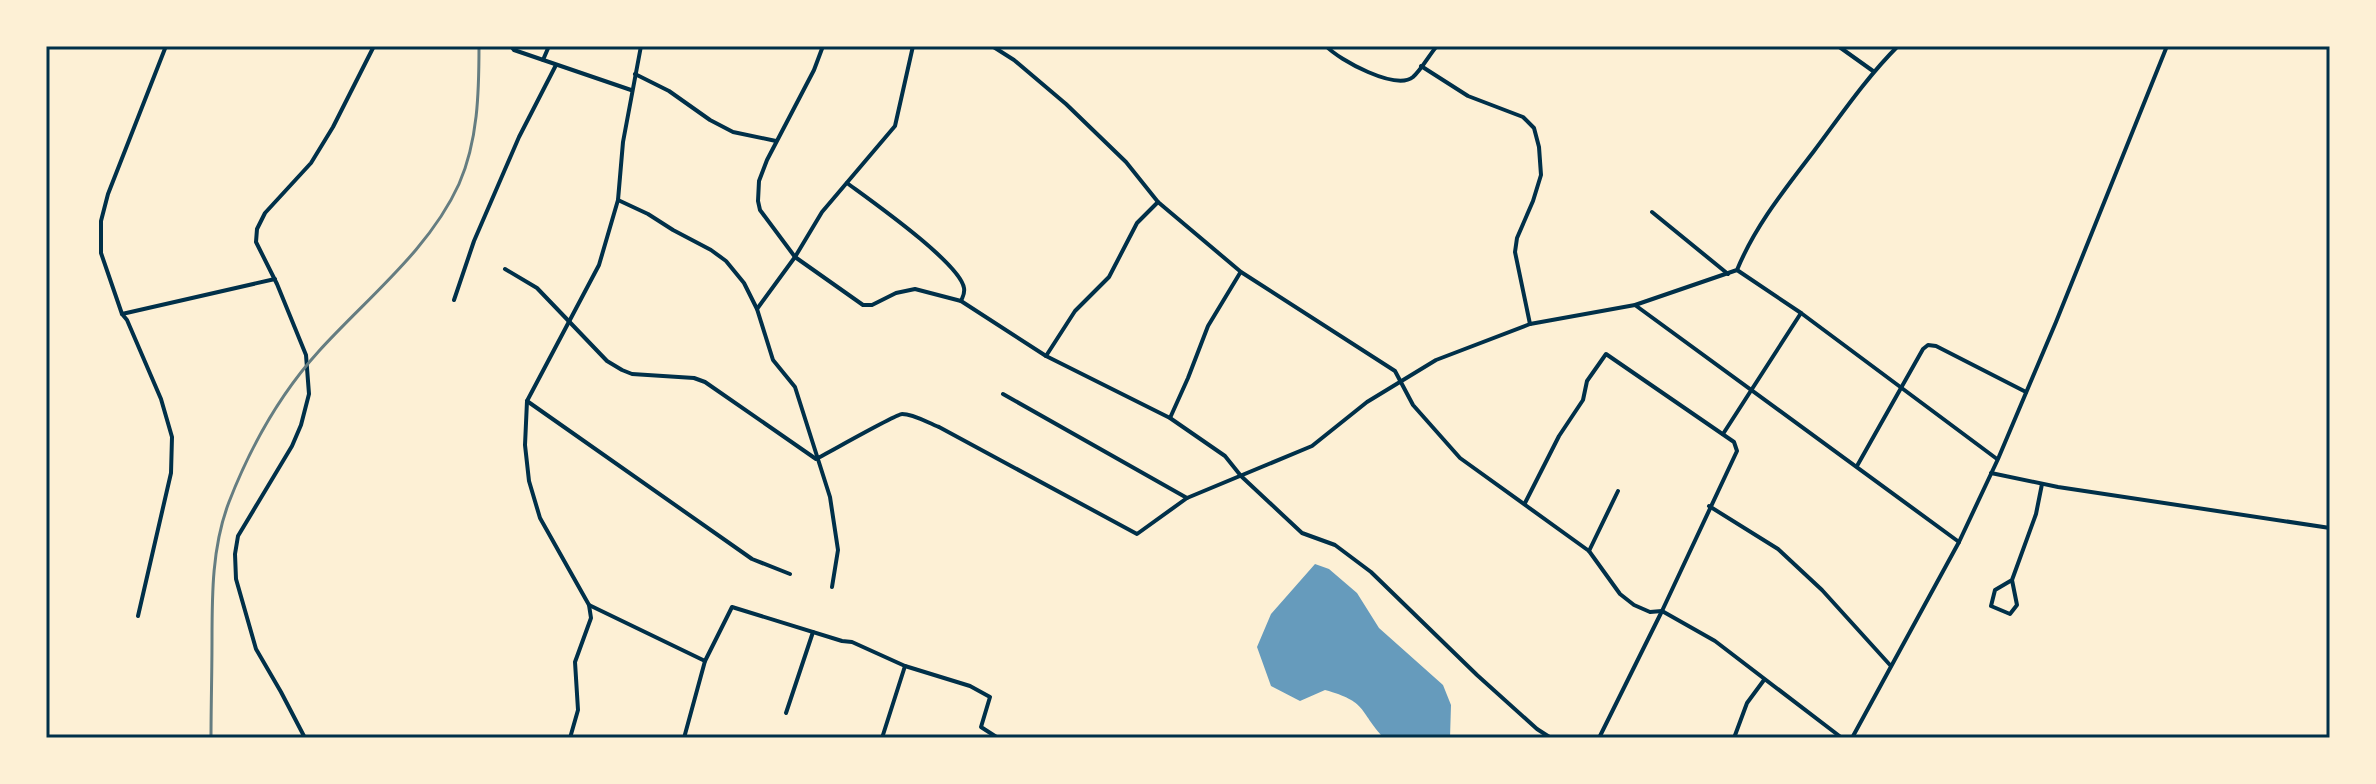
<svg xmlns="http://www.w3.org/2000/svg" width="2376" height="784" font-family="'PT Sans Narrow',sans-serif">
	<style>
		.water { fill: #669bbc }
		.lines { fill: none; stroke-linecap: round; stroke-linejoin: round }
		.minor { stroke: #003049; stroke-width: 4 }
		.rail { stroke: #657d81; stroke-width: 3 }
		.neatline { fill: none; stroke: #003049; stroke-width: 3 }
	</style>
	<rect width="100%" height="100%" fill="#fdf0d5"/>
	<path class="water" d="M1315,564L1329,569L1357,593L1379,628L1443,685L1451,705L1450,738H1384C1358,710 1368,702 1325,690L1300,701L1271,686L1257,647L1271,614Z"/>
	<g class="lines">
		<g class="minor">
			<polyline points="166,46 108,194 101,221 101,253 122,314 275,279"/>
			<polyline points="511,46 514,50 631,90"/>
			<polyline points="823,46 814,70 767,160 759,181 758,201 760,210 795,257 863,305 872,305 896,293 915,289 961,301 1046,356 1170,418 1225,456 1241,476 1302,533 1335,545 1371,572 1477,675 1537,729 1551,738"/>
			<polyline points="992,46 1014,60 1066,104 1126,162 1158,202 1241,272 1395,371 1413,405 1460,458 1589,551 1620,594 1634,605 1650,612 1662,611 1715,641 1842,738"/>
			<path d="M1326,46C1339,60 1396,91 1413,77C1422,69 1429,55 1437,46"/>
			<polyline points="1838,46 1873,71"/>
			<polyline points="543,60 549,46"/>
			<polyline points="1421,66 1468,96 1523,117 1534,128 1539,147 1541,175 1533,201 1517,238 1515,252 1530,324"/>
			<polyline points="635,74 669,91 710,120 733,132 776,141"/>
			<path d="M847,183C870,200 960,263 964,288C965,294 963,296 961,301"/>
			<polyline points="618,200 648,214 673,230 711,250 726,261 744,283 757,309 773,360 795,387 830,497 838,550 832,587"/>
			<polyline points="1652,212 1728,274"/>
			<path d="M505,269L537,288L607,361L622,370L632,374L694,378L705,382L816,459C828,453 896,414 902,414C914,414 928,423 939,427L1137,534L1187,498L1312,446L1367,402L1436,360L1530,324L1635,305L1737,270C1755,226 1785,189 1814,151C1841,115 1866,78 1898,46"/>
			<polyline points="1737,270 1801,313 1997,459"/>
			<polyline points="454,300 474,241 519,137 556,65"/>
			<polyline points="1635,305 1959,542"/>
			<polyline points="757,309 795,257 822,212 895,126 913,46"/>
			<polyline points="122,314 127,320 161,399 172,437 171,473 138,616"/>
			<polyline points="1046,356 1075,311 1109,277 1137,223 1158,202"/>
			<polyline points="1003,394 1187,498"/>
			<polyline points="527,401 752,559 790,574"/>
			<polyline points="1170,418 1188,378 1208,326 1240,273"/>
			<polyline points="1723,434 1801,313"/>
			<polyline points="1857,466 1923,349 1928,345 1936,346 2026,392"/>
			<polyline points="1991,473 2058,487 2330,528"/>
			<polyline points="1525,503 1559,436 1583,400 1587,381 1606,354 1734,442 1737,451 1662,611 1599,738"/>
			<polyline points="1709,506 1778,549 1822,590 1890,665"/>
			<polyline points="1589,551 1618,491"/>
			<polyline points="2012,580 2017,605 2010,614 1991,606 1995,590 2012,580 2036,514 2042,484"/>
			<polyline points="589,605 705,661"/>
			<polyline points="786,713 813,632"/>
			<polyline points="305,738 281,692 256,649 236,579 235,554 238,536 292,446 301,425 309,394 306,355 277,284 256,242 257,229 265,213 311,163 333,127 374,46"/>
			<polyline points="570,738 578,710 575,662 591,618 589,605 540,518 529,481 525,445 527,401 599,265 618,200 623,142 641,46"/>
			<polyline points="684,738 705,661 732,607 842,641 852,642 905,666 970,686 990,697 981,727 998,738"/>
			<polyline points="882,738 905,666"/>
			<polyline points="1734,738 1747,703 1764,680"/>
			<polyline points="1852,738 1959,542 1998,459 2056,322 2167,46"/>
		</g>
		<path class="rail" d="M211,738C211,705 212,673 212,640C212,595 212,546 229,502C250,448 280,394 319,351C367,298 429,250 459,184C478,141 479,92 479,46"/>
	</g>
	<rect width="2376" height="784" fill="none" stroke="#fdf0d5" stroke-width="96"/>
	<rect x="48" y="48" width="2280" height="688" class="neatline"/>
</svg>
